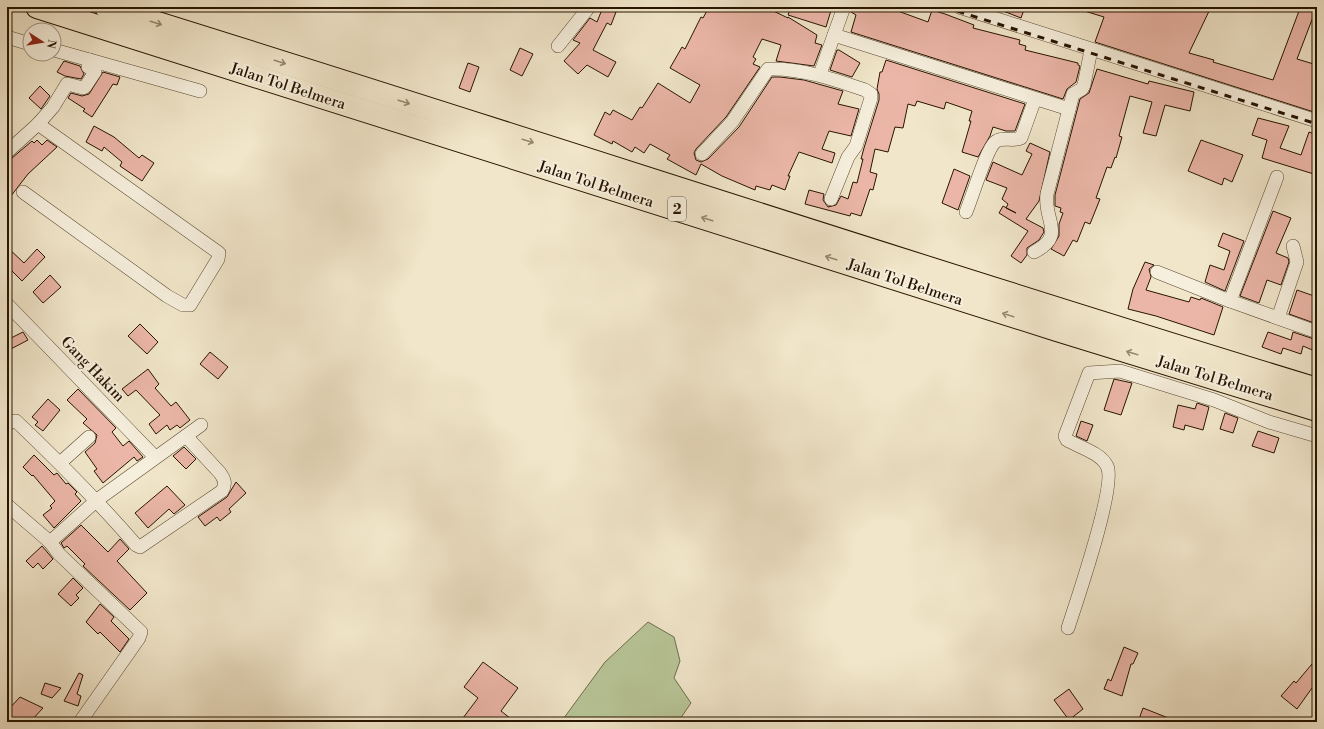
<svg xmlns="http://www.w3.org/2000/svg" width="1324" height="729" font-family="'Libre Bodoni',serif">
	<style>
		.green { fill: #b8c698; stroke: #706d4c }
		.building { fill: #ebb6a7; stroke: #271400 }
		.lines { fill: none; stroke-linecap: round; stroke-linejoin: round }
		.street-casing { stroke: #5a4832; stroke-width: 14 }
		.highway-casing { stroke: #271400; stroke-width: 24 }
		.street { stroke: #f6efdd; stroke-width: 13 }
		.highway { stroke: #f1e6ca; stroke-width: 22 }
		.rail { stroke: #271400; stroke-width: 3; stroke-dasharray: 7 7; stroke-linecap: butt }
		.oneway { stroke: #96886f }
		.labels { text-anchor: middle; stroke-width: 4; stroke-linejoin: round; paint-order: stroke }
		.shield { fill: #f6efdd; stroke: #655642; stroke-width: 1 }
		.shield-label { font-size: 14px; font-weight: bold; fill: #271400 }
		.street-label { font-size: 15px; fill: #271400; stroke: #f6efdd }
	</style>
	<rect width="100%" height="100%" fill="#f1e6ca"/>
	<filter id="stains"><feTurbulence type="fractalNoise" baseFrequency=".005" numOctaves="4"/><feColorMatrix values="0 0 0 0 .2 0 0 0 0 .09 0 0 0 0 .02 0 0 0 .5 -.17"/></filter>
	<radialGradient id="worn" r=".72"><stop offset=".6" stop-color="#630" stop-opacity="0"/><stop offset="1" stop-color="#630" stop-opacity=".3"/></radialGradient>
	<polygon class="green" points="648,622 674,637 680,661 674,678 691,703 678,722 561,722 605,662"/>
	<g class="building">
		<polygon points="603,7 616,12 611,25 607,23 593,50 616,62 608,77 587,65 578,74 564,61 580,43 573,40 590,18 597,22"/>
		<polygon points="709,7 727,7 735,11 737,7 765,7 788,18 788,17 817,35 815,43 822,45 814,66 776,61 781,45 762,39 753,57 756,59 753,64 760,67 726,117 696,149 694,153 696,160 701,162 708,159 739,127 772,77 780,77 804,80 843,91 838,104 859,109 851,136 829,131 822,149 835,153 832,163 799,152 788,176 790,176 785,190 772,185 770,190 756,186 755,190 722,176 701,164 696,175 667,159 670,155 650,144 644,153 635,147 632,152 613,141 612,144 594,135 605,112 610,115 613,110 632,120 640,107 642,108 658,83 690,103 700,85 670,68 682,47 685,49 701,17 703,18"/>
		<polygon points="791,7 832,7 826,27 788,15"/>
		<polygon points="852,7 887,7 928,22 932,10 945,14 974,25 973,28 1020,40 1019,44 1026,46 1025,50 1078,63 1078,65 1080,66 1076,82 1067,89 1063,99 851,32 856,15 851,12"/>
		<polygon points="993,7 1025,7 1021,18"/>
		<polygon points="1079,7 1123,7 1135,11 1137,7 1211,7 1189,53 1214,60 1213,62 1273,80 1299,11 1289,7 1317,7 1317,19 1313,17 1297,59 1317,65 1317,113 1095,42 1104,17 1078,9"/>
		<polygon points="520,48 533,54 522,76 510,70"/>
		<polygon points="837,50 839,50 860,63 852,77 830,70"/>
		<polygon points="886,60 1025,104 1015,131 1006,131 993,127 990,136 978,157 962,152 971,121 969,121 972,111 946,102 944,109 917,101 915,106 908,104 903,128 895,127 888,152 875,149 870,172 877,174 873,190 870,189 861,216 851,213 850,216 805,204 809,190 824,194 823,200 828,207 836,205 841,196 848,199 853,182 857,183 863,159 861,159 864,148 879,100 879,94 877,89 880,72 882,72"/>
		<polygon points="64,61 80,66 84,74 81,79 65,76 57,72"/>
		<polygon points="468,63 479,67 470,92 459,88"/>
		<polygon points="1097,69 1148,84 1149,81 1194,92 1190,111 1165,105 1156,136 1143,133 1152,102 1130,96 1119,136 1122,137 1116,158 1115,157 1111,168 1107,167 1096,198 1100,199 1090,224 1085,222 1077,242 1073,240 1064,256 1051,249 1059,236 1059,224 1063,213 1060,212 1061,208 1055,206 1055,195 1080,99 1089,93"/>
		<polygon points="103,72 120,77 117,85 113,84 92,117 83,111 85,109 68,98 71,93 82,96 89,94"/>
		<polygon points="40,86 50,96 41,109 29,98"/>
		<polygon points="1258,118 1289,126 1280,148 1301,155 1309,132 1317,135 1317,175 1262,158 1267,140 1252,135"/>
		<polygon points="94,126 114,137 139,158 142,155 154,163 142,181 120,166 122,162 104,147 102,151 86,142"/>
		<polygon points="37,140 42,145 47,140 57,147 28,174 7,201 7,160 12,158 32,141 34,143"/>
		<polygon points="1201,140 1243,155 1232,182 1224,178 1222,185 1188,171"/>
		<polygon points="1030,143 1050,152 1039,201 1026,219 1043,228 1044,232 1039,240 1027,248 1027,255 1021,263 1011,256 1028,231 999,213 1003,206 1016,213 1006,208 1008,204 1002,199 1007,188 986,180 993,162 1022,175 1032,154 1026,151"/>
		<polygon points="954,169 970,176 958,210 942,203"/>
		<polygon points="1273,211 1291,218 1276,253 1288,258 1289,262 1281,285 1267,280 1259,303 1240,296"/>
		<polygon points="1223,233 1244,241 1225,291 1205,282 1210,265 1224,270 1230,251 1218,246"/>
		<polygon points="7,247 24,263 37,249 45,257 22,281 7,266"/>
		<polygon points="1145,262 1154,265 1149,269 1151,277 1146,290 1189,302 1191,297 1200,300 1201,298 1223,307 1214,335 1156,316 1128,309 1133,289"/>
		<polygon points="50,275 61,287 43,303 33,292"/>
		<polygon points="1297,290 1317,297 1317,324 1289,314"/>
		<polygon points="140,324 158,342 147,354 128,336"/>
		<polygon points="23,332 28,340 7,351 7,340"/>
		<polygon points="1268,332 1291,340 1293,332 1317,340 1317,352 1303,346 1301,354 1283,348 1281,354 1262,347"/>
		<polygon points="210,352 228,367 218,379 200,364"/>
		<polygon points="148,369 159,384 155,388 171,406 176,402 190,420 180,428 177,425 170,430 167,425 156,434 149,424 160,415 136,390 128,396 122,389"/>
		<polygon points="1114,379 1132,383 1121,415 1104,410"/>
		<polygon points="78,389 116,428 112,432 123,446 129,441 143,457 137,461 134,457 103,483 94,471 97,469 85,452 95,443 97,435 83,423 87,419 67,400"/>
		<polygon points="48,399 60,410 43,431 35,425 38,422 32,417"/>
		<polygon points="1197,403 1209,407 1203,430 1185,425 1184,430 1173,427 1178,405 1195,409"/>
		<polygon points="1225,413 1238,418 1233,433 1220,429"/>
		<polygon points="1081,421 1093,425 1087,441 1076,436"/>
		<polygon points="1258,431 1279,438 1274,453 1252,446"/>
		<polygon points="184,447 196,459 186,469 173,456"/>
		<polygon points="34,455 54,475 57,473 66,484 68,483 77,492 75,494 81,501 54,528 43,515 52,508 50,506 55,501 33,475 32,476 23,467"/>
		<polygon points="236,482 246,493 229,509 231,512 220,521 217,517 205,526 198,517 227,497"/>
		<polygon points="167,486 185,505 174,514 169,509 148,528 135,513"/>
		<polygon points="81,525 108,552 120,539 129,549 117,561 147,593 130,610 83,566 85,564 67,546 64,548 61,543"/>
		<polygon points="42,546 53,559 43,569 38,563 33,568 26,561"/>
		<polygon points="73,578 83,588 76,595 79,598 71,606 58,594"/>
		<polygon points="100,604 114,617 111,621 129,639 120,652 100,632 98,634 86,622"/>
		<polygon points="1124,647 1138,653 1133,664 1131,664 1122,696 1104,689 1108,679 1111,681"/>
		<polygon points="1317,658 1317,681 1297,709 1281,696 1294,681 1296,683"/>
		<polygon points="483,662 518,688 501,711 515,722 460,722 478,698 464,687"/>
		<polygon points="79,673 83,675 77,694 81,696 78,706 64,701"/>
		<polygon points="45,683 61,688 52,698 41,694"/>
		<polygon points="1069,689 1083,709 1069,720 1054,700"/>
		<polygon points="20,697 43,708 30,722 7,722 7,711"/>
		<polygon points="1143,708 1176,721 1176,722 1138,722"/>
	</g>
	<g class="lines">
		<g class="street-casing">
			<g id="street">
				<polyline points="959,7 1317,121"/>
				<polyline points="834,35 1069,109"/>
				<polyline points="7,37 30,44"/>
				<polyline points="558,46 589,7"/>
				<polyline points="54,50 200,91"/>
				<polyline points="820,74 844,7"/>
				<polyline points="7,152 38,124 53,107 67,84 83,88 85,87 95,72 95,70 88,67 90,60"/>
				<path d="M702,154L732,122L768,69C802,68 833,79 865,90L871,94V98L856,146L848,157L831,199"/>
				<polyline points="23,192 167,296 183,305 190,305 218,259 219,253 38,124"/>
				<path d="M966,212C972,198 986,150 995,142C1002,136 1013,142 1021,138L1035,99"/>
				<path d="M1034,252C1067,235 1043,220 1047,194L1073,94L1082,89L1084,85L1091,50"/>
				<polyline points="1157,272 1230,301 1317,332"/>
				<polyline points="1230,301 1277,177"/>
				<polyline points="7,304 155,457"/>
				<polyline points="1278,318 1297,262 1293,246"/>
				<path d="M7,425L10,422L16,421C58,461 98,501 136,545L140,547L222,491C226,484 225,480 220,473L186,436"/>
				<polyline points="60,463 89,437"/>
				<polyline points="7,505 50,542 59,554 141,632 139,638 80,722"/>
				<polyline points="50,542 97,500 201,425"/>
				<path d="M1068,628C1076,603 1117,484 1107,466C1101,453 1079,447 1067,440L1065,436L1089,373L1120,371L1214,400L1269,422L1317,436"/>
			</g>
		</g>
		<g class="highway-casing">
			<g id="highway">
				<polyline points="37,7 1057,330 1317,410"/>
				<path d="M106,7C510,132 912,266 1317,389"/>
			</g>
		</g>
		<use href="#street" class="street"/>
		<use href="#highway" class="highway"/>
		<polyline class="rail" points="944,7 1317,124"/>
	</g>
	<defs><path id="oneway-shaft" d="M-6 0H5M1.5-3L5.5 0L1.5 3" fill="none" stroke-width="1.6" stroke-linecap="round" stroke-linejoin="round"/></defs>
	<g class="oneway">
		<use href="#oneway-shaft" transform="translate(156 23) rotate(17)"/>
		<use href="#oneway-shaft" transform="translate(280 62) rotate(18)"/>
		<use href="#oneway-shaft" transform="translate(404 102) rotate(18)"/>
		<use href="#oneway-shaft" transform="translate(528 141) rotate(17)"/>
		<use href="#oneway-shaft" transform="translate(707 219) rotate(-162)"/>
		<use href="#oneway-shaft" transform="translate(831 258) rotate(-162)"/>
		<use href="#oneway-shaft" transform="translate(1008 315) rotate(-162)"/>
		<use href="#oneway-shaft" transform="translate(1132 353) rotate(-163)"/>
	</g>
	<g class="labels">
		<rect class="shield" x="668" y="197" width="18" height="24" rx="3"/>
		<g class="shield-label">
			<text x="677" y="214">2</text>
		</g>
		<g class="street-label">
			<text transform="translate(288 86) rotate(18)" y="5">Jalan Tol Belmera</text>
			<text transform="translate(596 184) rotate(18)" y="5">Jalan Tol Belmera</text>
			<text transform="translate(905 282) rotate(18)" y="5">Jalan Tol Belmera</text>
			<text transform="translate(93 369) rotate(46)" y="5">Gang Hakim</text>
			<text transform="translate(1215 378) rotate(17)" y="5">Jalan Tol Belmera</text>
		</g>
	</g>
	<rect width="1324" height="729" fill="none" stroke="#f1e6ca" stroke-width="24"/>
	<rect x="8" y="8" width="1308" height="713" fill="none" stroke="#271400" stroke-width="2"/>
	<rect x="12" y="12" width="1300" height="705" fill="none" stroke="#271400"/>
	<g transform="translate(42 42) rotate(102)"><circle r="19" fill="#f6efdd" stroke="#a39785"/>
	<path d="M0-3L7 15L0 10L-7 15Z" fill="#8f2418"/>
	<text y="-6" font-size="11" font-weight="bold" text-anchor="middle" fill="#271400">N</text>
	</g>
	<rect width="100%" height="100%" filter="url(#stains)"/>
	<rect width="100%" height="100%" fill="url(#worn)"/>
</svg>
